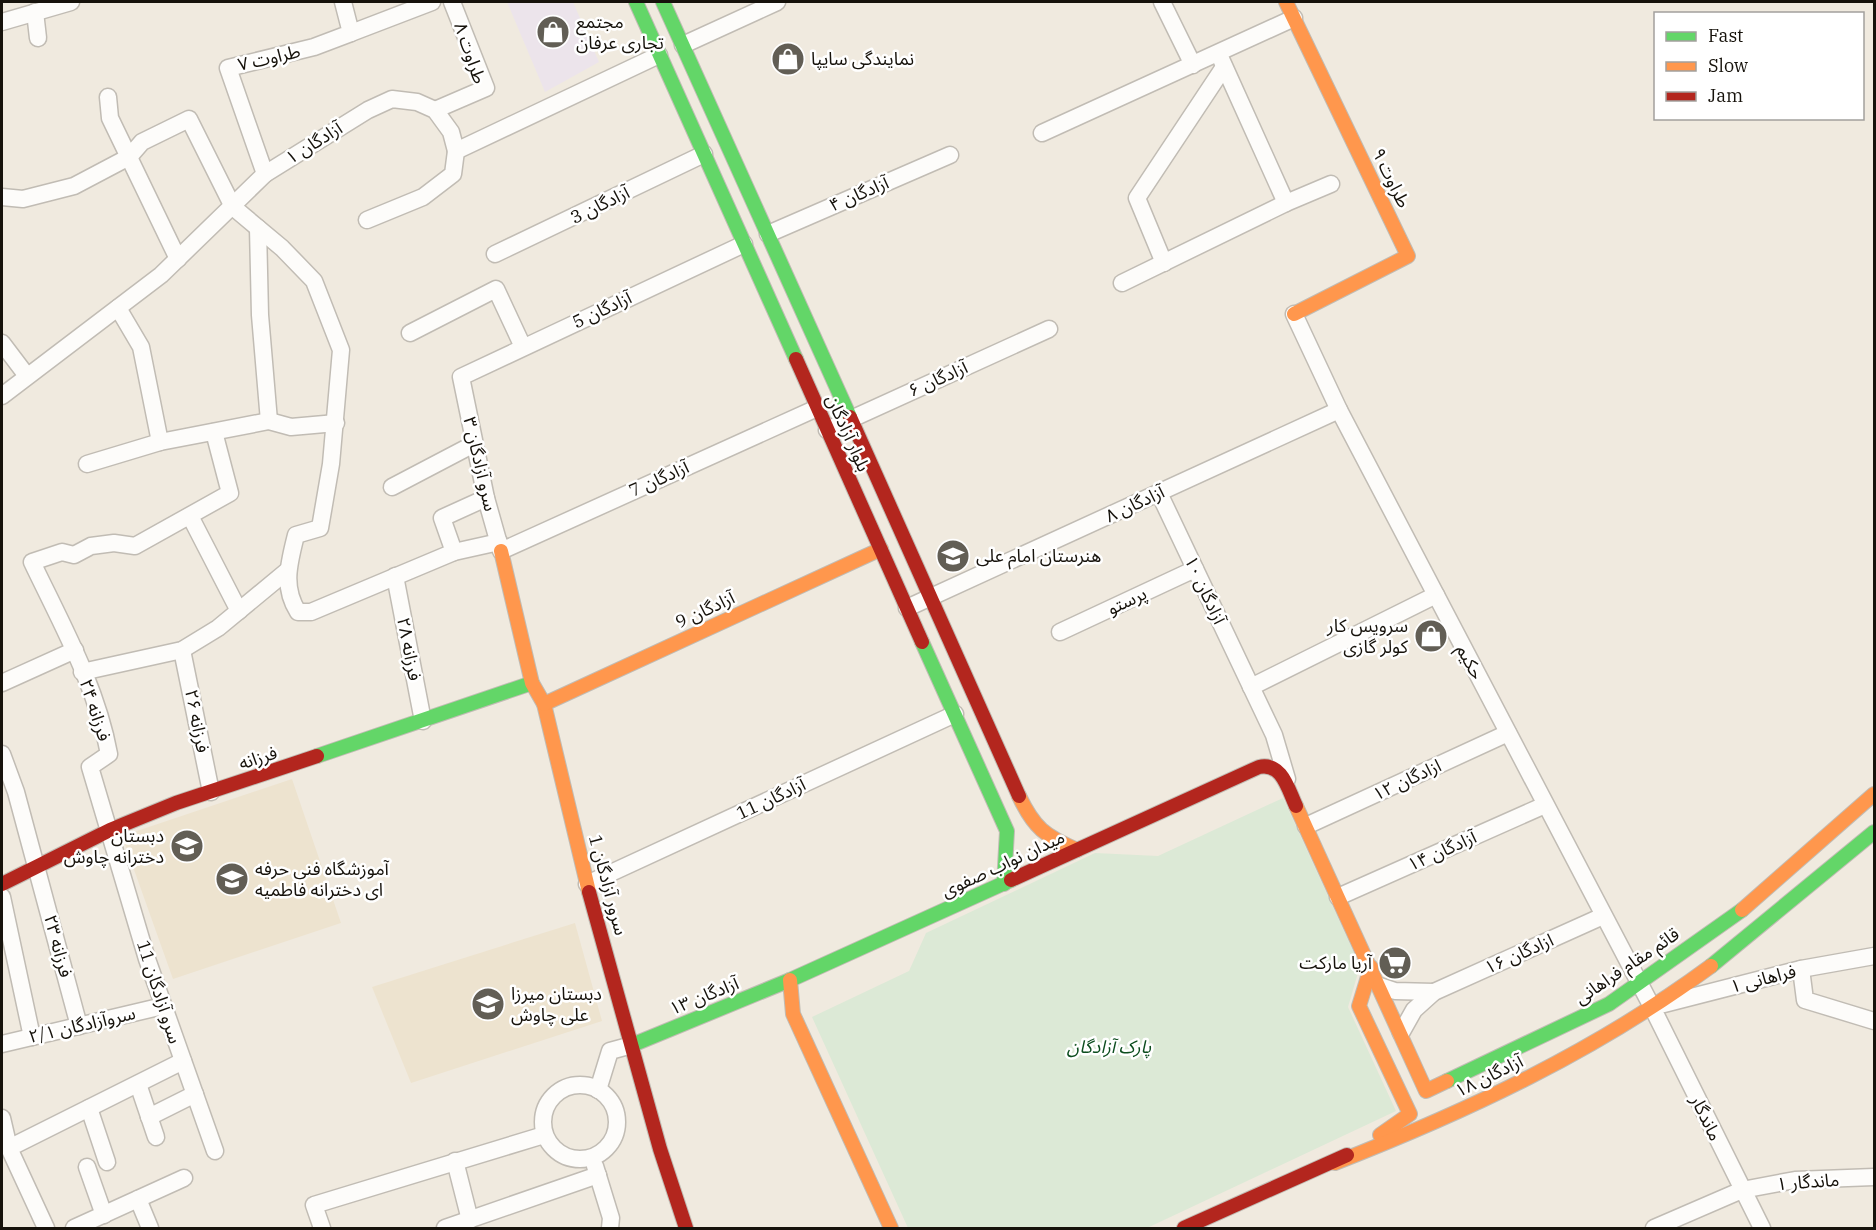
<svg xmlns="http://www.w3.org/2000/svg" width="1876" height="1230" font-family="'IBM Plex Serif','Noto Sans Arabic',serif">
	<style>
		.commercial { fill: #ece4eb }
		.built { fill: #ede3cf }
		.green { fill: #dce9d6 }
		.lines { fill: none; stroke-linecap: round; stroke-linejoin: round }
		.street-casing { stroke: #c1bcb4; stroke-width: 19 }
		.fast-casing { stroke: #c1bcb4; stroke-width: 16 }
		.slow-casing { stroke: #c1bcb4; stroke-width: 16 }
		.jam-casing { stroke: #c1bcb4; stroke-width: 16 }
		.street { stroke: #fdfcfa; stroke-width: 16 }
		.fast { stroke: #63d668; stroke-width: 14 }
		.slow { stroke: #ff974d; stroke-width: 14 }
		.jam { stroke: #b3261e; stroke-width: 14 }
		.labels { text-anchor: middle; stroke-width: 5; stroke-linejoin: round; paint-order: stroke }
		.poi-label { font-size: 18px; fill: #16120b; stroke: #fff; text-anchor: start }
		.street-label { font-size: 18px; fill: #16120b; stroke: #fff }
		.park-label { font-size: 18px; font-style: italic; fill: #0c4d1e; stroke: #fff }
	</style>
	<rect width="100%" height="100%" fill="#f0eadf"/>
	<polygon class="commercial" points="507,2 573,2 599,62 545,92"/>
	<g class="built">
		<polygon points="292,779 341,923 173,979 122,836"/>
		<polygon points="575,923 602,1021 411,1083 372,987"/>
	</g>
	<polygon class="green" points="1283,798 1360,966 1348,1007 1396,1111 1147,1228 908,1228 812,1017 909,971 926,933 1095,853 1158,856"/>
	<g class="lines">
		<g class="street-casing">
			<g id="street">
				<polyline points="1162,2 1193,65"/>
				<polyline points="35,12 38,38"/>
				<polyline points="2,22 71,2"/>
				<polyline points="351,33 432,2"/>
				<polyline points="683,45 777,2"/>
				<polyline points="1221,59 1286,203"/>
				<polyline points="108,97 110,118 178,259"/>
				<polyline points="435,110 486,88 452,2"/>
				<polyline points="1042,133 1294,18"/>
				<polyline points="265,174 228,68 314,47 351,33 343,2"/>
				<path d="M2,197L23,199L74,186L129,157L142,142L189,119L233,207L282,248L314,281L341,350L331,464L320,528L296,535C289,563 282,587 298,612H311L454,552L499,542"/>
				<polyline points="367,220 423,197 453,174 456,151"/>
				<polyline points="258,228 260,315 269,421"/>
				<polyline points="768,234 950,155"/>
				<polyline points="744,244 461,377 486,498 501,551 817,408"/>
				<polyline points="495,254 704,154"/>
				<polyline points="1164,263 1137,198 1224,67"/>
				<polyline points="1122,283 1286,203 1331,184"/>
				<polyline points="118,308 141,347 160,442 269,421 291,427 336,423"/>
				<polyline points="1294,314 1339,410 1652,1007 1762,1228"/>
				<polyline points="410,333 496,289 523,347"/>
				<polyline points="2,343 27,376"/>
				<polyline points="2,396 161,275 265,174 368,110 392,99 417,102 435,110 451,132 456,151 659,55"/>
				<polyline points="827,430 1049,329"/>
				<path d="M214,432L230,493L135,546L114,543L91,546L74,555L62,552L32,562C61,623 97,687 109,754L90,767L147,959L215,1151"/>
				<polyline points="87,464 160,442"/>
				<polyline points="392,487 474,444"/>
				<polyline points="1159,493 1274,735 1287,779"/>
				<polyline points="190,516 239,611"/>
				<polyline points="454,552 442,518 486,498"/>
				<polyline points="395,576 423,721"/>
				<polyline points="907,608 1339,410"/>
				<polyline points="1060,632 1195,569"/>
				<polyline points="182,650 211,792"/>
				<polyline points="82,672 182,650 218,628 287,571"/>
				<polyline points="2,683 75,650"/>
				<polyline points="1251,687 1436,595"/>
				<polyline points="2,754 16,792 79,1026"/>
				<polyline points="1306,826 1508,733"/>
				<polyline points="587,884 955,714"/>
				<polyline points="2,897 32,1037"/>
				<polyline points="1338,897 1545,805"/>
				<polyline points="1801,969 1805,1000 1874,1021"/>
				<polyline points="1380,986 1395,991 1434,992"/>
				<polyline points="1664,1004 1801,969 1874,956"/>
				<polyline points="1401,1033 1414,1010 1434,992 1603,916"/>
				<polyline points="2,1044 163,1006"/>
				<polyline points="138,1084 156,1137"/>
				<circle cx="580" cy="1122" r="37"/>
				<polyline points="598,1090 610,1051 632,1045"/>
				<polyline points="89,1108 107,1162"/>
				<polyline points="149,1117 195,1094"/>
				<polyline points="2,1118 9,1148"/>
				<polyline points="455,1161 470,1220"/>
				<polyline points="595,1166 611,1218 610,1228"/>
				<polyline points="87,1167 104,1215"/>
				<polyline points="138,1199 150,1228"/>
				<polyline points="46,1228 9,1148 183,1061"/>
				<polyline points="74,1228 184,1178"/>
				<polyline points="322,1228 314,1205 544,1135"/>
				<polyline points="445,1228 598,1175"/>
				<polyline points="1654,1228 1742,1190 1795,1180 1874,1177"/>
			</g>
		</g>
		<g class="fast-casing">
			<g id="fast">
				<polyline points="636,2 796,359"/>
				<polyline points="663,2 850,417"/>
				<polyline points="922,642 1007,831 1004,884"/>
				<polyline points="317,756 532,683"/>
				<polyline points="1711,966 1874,832"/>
				<polyline points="632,1045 790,980 1011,880"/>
				<polyline points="1447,1081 1609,1004 1742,910"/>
			</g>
		</g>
		<g class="slow-casing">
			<g id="slow">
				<polyline points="1286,2 1408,256 1294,314"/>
				<polyline points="501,551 532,683 544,704 589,892"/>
				<polyline points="544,704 881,549"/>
				<path d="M1019,796C1034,828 1045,836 1077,850"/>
				<polyline points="1296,806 1426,1091 1447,1081"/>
				<polyline points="1742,910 1874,794"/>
				<polyline points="1371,967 1359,1006 1410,1114 1380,1135"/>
				<polyline points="790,980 793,1014 891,1228"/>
				<path d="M1335,1163C1468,1111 1596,1051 1711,966"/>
			</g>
		</g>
		<g class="jam-casing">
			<g id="jam">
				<polyline points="796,359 922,642"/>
				<polyline points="850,417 1019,796"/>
				<path d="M1011,880L1259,767C1282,762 1288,789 1296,806"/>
				<polyline points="2,884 110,830 176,803 317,756"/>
				<polyline points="589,892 660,1149 686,1228"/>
				<polyline points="1184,1228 1347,1155"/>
			</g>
		</g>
		<use href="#street" class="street"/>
		<use href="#fast" class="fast"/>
		<use href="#slow" class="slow"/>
		<use href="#jam" class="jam"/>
	</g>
	<defs>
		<g id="shop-disc" transform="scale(1.725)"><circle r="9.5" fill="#625e55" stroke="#fff"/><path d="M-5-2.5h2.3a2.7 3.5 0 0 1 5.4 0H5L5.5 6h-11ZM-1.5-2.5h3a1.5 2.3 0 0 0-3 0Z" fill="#fff"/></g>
		<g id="school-disc" transform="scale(1.725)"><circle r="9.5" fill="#625e55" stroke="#fff"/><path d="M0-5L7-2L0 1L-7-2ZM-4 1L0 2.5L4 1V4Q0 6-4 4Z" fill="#fff"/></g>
		<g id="supermarket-disc" transform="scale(1.725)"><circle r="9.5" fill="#625e55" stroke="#fff"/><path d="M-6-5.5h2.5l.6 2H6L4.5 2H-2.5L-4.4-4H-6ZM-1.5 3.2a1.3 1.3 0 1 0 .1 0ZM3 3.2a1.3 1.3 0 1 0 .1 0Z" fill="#fff"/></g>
	</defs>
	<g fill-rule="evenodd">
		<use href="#shop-disc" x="553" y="32"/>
		<use href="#shop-disc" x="788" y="59"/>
		<use href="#school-disc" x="953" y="556"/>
		<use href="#shop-disc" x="1431" y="636"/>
		<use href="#school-disc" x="187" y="846"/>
		<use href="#school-disc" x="232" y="879"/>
		<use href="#supermarket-disc" x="1395" y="963"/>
		<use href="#school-disc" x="488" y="1004"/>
	</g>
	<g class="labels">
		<g class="poi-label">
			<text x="576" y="28">مجتمع<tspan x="576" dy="21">تجاری عرفان</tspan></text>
			<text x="811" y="65">نمایندگی سایپا</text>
			<text x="976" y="562">هنرستان امام علی</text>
			<text x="1408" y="632" text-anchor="end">سرویس کار<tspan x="1408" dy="21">کولر گازی</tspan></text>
			<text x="164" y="842" text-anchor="end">دبستان<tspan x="164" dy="21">دخترانه چاوش</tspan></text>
			<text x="255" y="875">آموزشگاه فنی حرفه<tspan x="255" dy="21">ای دخترانه فاطمیه</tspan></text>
			<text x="1372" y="969" text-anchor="end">آریا مارکت</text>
			<text x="511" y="1000">دبستان میرزا<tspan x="511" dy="21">علی چاوش</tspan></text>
		</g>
		<g class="street-label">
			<text transform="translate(470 53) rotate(71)" y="6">طراوت ۸</text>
			<text transform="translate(269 58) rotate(-13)" y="6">طراوت ۷</text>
			<text transform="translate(314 143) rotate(-32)" y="6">آزادگان ۱</text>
			<text transform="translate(1391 178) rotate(64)" y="6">طراوت ۹</text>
			<text transform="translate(859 194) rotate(-23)" y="6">آزادگان ۴</text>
			<text transform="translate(600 205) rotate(-26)" y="6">آزادگان 3</text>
			<text transform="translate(602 310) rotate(-25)" y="6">آزادگان 5</text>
			<text transform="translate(938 379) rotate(-24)" y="6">آزادگان ۶</text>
			<text transform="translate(848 433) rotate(66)" y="6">بلوار آزادگان</text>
			<text transform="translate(480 464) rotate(77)" y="6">سرو آزادگان ۳</text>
			<text transform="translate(659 479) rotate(-24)" y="6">آزادگان 7</text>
			<text transform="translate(1135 504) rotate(-25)" y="6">آزادگان ۸</text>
			<text transform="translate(1205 590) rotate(65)" y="6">آزادگان ۱۰</text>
			<text transform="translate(1127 601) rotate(-25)" y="6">پرستو</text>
			<text transform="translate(705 610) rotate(-25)" y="6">آزادگان 9</text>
			<text transform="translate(409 649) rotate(79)" y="6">فرزانه ۲۸</text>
			<text transform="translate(1470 662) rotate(62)" y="6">حکیم</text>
			<text transform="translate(95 710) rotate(72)" y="6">فرزانه ۲۴</text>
			<text transform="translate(197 721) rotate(79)" y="6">فرزانه ۲۶</text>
			<text transform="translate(258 758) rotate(-18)" y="6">فرزانه</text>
			<text transform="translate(1407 780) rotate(-25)" y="6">ازادگان ۱۲</text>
			<text transform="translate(771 799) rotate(-25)" y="6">آزادگان 11</text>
			<text transform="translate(1442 851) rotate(-24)" y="6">آزادگان ۱۴</text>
			<text transform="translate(1003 864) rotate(-25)" y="6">میدان نواب صفوی</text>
			<text transform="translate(608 885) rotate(75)" y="6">سرور آزادگان 1</text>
			<text transform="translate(58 946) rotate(75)" y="6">فرزانه ۲۳</text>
			<text transform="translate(1519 954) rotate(-24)" y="6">ازادگان ۱۶</text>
			<text transform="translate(1627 966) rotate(-34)" y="6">قائم مقام فراهانی</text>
			<text transform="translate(1763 979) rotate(-14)" y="6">فراهانی ۱</text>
			<text transform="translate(159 992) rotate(72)" y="6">سرو آزادگان 11</text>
			<text transform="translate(704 996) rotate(-22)" y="6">آزادگان ۱۳</text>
			<text transform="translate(82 1025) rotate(-13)" y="6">۲/۱ سروآزادگان</text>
			<text transform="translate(1489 1076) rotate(-26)" y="6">آزادگان ۱۸</text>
			<text transform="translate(1706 1118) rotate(64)" y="6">ماندگار</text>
			<text transform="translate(1808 1182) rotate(-4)" y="6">ماندگار ۱</text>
		</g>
		<g class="park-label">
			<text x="1109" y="1053">پارک آزادگان</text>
		</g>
	</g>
	<rect width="1876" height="1230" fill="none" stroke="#16120b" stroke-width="6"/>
	<rect x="1654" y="12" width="210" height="108" fill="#ffffff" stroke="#a2a09d" stroke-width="1.5"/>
	<rect x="1666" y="32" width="30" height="9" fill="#63d668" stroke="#a2a09d" stroke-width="1.5"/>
	<text x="1708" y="42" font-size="18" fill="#16120b">Fast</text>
	<rect x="1666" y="62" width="30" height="9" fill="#ff974d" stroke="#a2a09d" stroke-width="1.5"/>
	<text x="1708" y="72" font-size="18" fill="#16120b">Slow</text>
	<rect x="1666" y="92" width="30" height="9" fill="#b3261e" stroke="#a2a09d" stroke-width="1.5"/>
	<text x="1708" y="102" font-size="18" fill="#16120b">Jam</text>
</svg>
